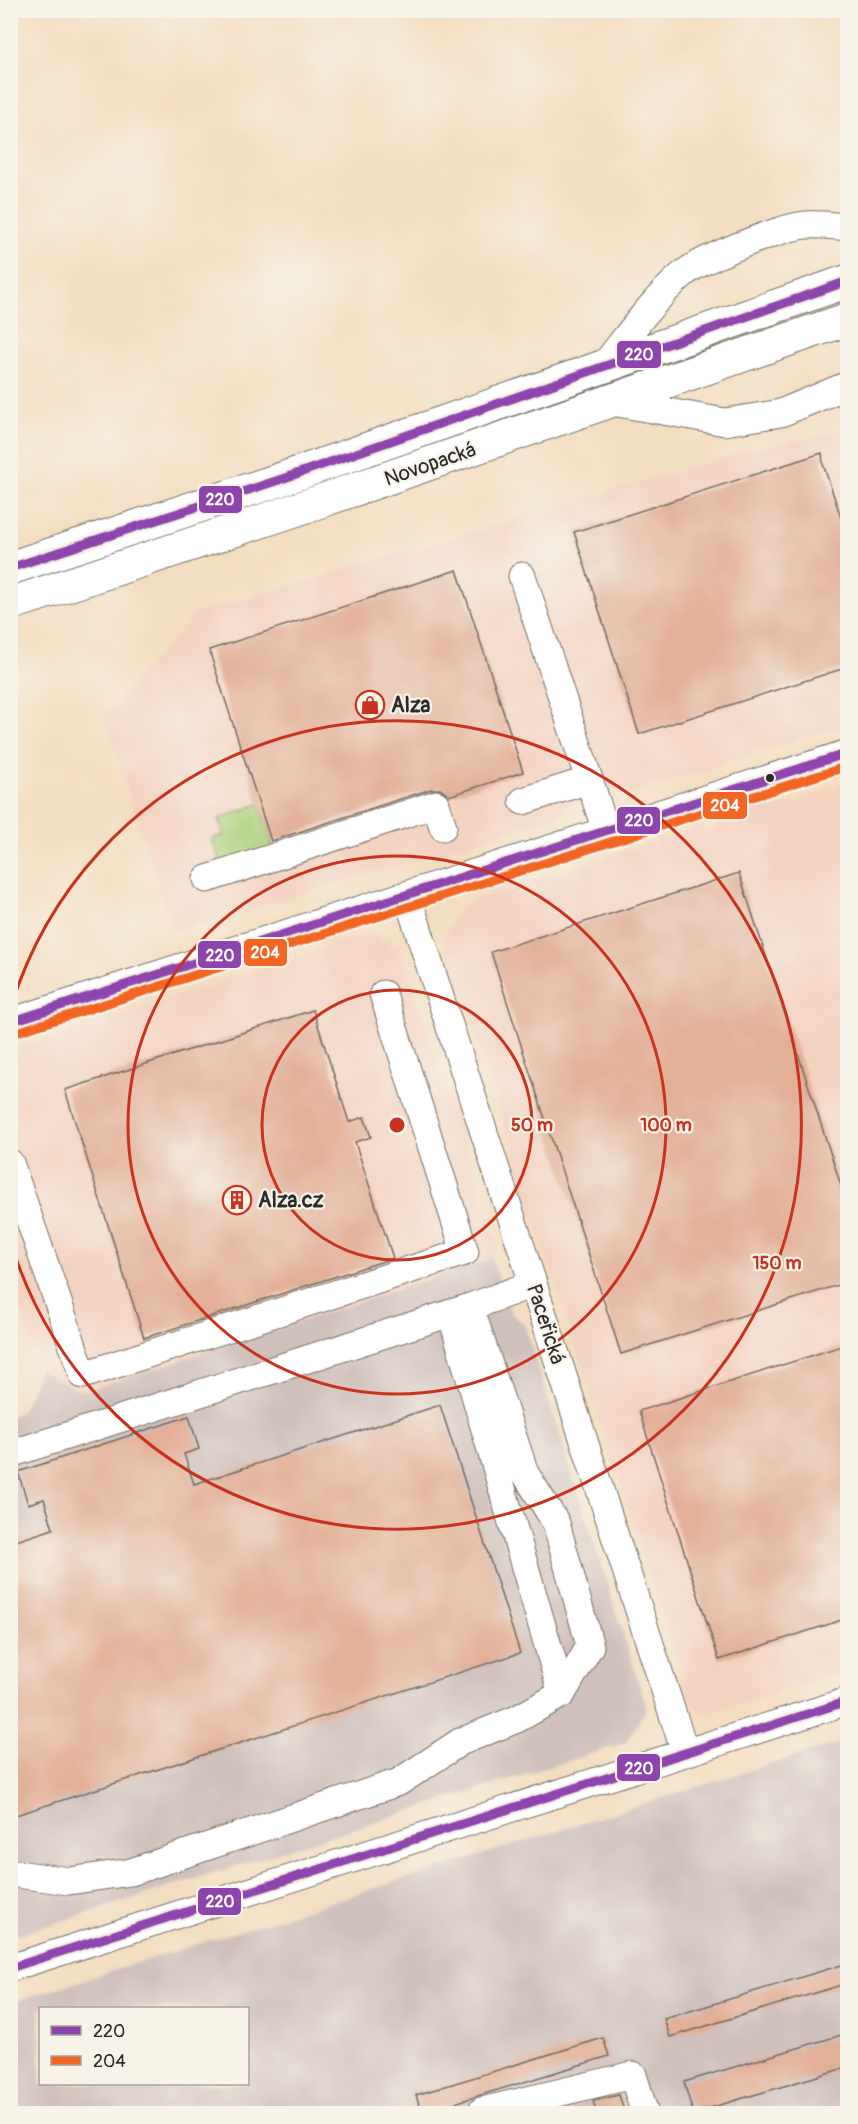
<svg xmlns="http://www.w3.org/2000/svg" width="858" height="2124" font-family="Pangolin,sans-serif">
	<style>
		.built { fill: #f4d3c1 }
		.industrial { fill: #d0c0bc; fill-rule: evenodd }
		.green { fill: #abd079; stroke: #6b7e52; stroke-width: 1.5 }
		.building { fill: #e2b097 }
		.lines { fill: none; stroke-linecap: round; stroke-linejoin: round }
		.minor-casing { stroke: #716a60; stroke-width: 29 }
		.highway-casing { stroke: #716a60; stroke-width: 35 }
		.minor { stroke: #fff; stroke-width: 27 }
		.highway { stroke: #fff; stroke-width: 33 }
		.bus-1-casing { stroke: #f7f3e8; stroke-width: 14 }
		.bus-2-casing { stroke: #f7f3e8; stroke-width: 14 }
		.bus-1 { stroke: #8e44ad; stroke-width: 9 }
		.bus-2 { stroke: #f26522; stroke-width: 9 }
		.ring { fill: none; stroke: #c8321e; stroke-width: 3 }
		.bus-dot { fill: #2b2b2b; stroke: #f7f3e8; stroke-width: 2 }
		.labels { text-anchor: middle; stroke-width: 4.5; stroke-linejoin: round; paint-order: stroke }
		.street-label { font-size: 21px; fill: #2b2b2b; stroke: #f7f3e8 }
		.poi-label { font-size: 21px; font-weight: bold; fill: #2b2b2b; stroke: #f7f3e8; text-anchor: start }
		.centre { fill: #c8321e; stroke: #f7f3e8; stroke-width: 3 }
		.ring-label { font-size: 18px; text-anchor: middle; font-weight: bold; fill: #c8321e; stroke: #f7f3e8; stroke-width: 4.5; stroke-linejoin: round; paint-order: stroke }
		.line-badge { stroke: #f7f3e8; stroke-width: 2 }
		.badge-label { font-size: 16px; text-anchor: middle; font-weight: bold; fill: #fff }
	</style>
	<rect width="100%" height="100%" fill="#f7f3e8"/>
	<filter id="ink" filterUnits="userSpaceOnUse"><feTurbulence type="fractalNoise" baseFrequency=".0167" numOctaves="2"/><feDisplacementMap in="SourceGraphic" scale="12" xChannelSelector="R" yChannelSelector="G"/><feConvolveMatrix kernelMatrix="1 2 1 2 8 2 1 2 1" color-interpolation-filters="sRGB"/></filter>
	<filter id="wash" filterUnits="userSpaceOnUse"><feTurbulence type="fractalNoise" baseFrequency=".008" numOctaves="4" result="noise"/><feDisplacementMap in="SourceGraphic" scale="24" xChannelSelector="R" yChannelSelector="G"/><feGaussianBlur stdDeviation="1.35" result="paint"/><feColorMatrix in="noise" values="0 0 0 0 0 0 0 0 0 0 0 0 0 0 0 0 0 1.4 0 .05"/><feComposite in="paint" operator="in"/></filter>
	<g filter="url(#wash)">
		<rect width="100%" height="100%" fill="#f4dec1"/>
		<g class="built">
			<polygon points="847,425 847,724 761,751 760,748 753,750 754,753 635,792 619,789 572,804 560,816 174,932 103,717 196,613 757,448 820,436"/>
			<polygon points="847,781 847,1671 712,1713 699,1711 690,1701 443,937 464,903 703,826 705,832 717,828 716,822 762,807 774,809 799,801"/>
			<polygon points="370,933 402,953 498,1243 492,1259 86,1391 76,1389 40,1370 11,1276 10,1050"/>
		</g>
		<g class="industrial">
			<polygon points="492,1259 511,1313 524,1324 647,1708 625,1743 11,1937 11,1416 21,1412 40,1370 76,1389 86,1391"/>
			<path d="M847,1740V2113H11L10,2003ZM40,2008H248V2084H40Z"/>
		</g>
		<polygon class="green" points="259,804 275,852 223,870 212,839 224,835 219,819"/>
		<g id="blocks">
			<g class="building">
				<polygon points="822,453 823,464 848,538 848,667 639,734 574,532"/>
				<polygon points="457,570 523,772 449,796 440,789 431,789 271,841 209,650"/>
				<polygon points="739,873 848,1207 848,1282 621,1354 491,952"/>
				<polygon points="313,1010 349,1122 364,1117 371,1137 355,1142 393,1258 144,1338 65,1090"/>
				<polygon points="848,1344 848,1618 719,1660 639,1411"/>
				<polygon points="440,1405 520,1653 10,1817 10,1543 53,1529 44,1499 28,1504 18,1472 189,1416 199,1449 184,1454 194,1484"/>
				<polygon points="848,1963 848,1983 670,2037 664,2019"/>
				<polygon points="848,2033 848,2067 693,2113 684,2082"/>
				<polygon points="603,2038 609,2056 422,2113 416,2095"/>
				<polygon points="619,2095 625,2114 597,2114 593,2101"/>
			</g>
		</g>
	</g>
	<g filter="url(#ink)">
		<use href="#blocks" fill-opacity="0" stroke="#716a60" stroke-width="1.5"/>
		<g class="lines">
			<g class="minor-casing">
				<g id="minor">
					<path d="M601,369C627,337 651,302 682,275C700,259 782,227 806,225C819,224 834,226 848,227"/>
					<polyline points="612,402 725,422 781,413 848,385"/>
					<polyline points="522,576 606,831"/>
					<polyline points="523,801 589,780"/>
					<polyline points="207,879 436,804 443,827"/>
					<polyline points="407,895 685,1752"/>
					<polyline points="10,1022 848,753"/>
					<polyline points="10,1163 83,1375 465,1252 383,994"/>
					<polyline points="451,1313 562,1694"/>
					<polyline points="10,1454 470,1307 533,1284"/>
					<polyline points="10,1873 69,1881 131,1872 399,1782 460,1742 517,1719 562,1694 590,1646 556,1523 525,1473 470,1307"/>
					<polyline points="10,1968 848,1701"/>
					<polyline points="482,2111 633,2075 645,2114"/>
				</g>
			</g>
			<g class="highway-casing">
				<g id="highway">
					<polyline points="10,568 279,480 848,281"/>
					<polyline points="10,604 289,512 848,319"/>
				</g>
			</g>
			<use href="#minor" class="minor"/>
			<use href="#highway" class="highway"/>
			<g class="bus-1-casing">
				<g id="bus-1">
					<polyline points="10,568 279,480 848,281"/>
					<polyline points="10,1022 848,753"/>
					<polyline points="10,1968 848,1701"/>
				</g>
			</g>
			<g class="bus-2-casing">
				<polyline id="bus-2" points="14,1033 848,766"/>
			</g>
			<use href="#bus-1" class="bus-1"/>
			<use href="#bus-2" class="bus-2"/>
		</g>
	</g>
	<g class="ring">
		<circle cx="397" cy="1125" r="135"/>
		<circle cx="397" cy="1125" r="269"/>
		<path d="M11 1007A404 404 0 1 1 11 1243"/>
	</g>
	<defs>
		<g id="shop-ring" transform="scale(1.5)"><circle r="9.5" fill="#f7f3e8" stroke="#c8321e" stroke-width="1.5"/><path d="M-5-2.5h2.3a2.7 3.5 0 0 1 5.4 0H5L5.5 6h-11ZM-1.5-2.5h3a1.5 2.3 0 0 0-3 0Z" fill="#c8321e"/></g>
		<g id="building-ring" transform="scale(1.5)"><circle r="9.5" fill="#f7f3e8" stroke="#c8321e" stroke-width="1.5"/><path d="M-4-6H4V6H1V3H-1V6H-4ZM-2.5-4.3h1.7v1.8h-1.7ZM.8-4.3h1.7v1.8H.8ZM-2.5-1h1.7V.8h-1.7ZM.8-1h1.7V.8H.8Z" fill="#c8321e"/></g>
	</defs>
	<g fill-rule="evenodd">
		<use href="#shop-ring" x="370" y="705"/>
		<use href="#building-ring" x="237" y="1200"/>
	</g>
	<circle class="bus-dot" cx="770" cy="778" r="5"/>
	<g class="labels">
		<g class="street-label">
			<text transform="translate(430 464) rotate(-19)" y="7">Novopacká</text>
			<text transform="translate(546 1324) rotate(72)" y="7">Paceřická</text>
		</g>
		<g class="poi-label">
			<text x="391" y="712">Alza</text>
			<text x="258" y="1207">Alza.cz</text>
		</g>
	</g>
	<circle cx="397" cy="1125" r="9" class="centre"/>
	<g class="ring-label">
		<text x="532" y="1131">50 m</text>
		<text x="666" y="1131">100 m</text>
		<text x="777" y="1269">150 m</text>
	</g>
	<g class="line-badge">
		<rect x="616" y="340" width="46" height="29" rx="6" fill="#8e44ad"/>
		<rect x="198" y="485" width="45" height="29" rx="6" fill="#8e44ad"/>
		<rect x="702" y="791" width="46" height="29" rx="6" fill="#f26522"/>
		<rect x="616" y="806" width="45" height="29" rx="6" fill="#8e44ad"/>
		<rect x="243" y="938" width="45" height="29" rx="6" fill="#f26522"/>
		<rect x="197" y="940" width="45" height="29" rx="6" fill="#8e44ad"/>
		<rect x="616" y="1753" width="45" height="29" rx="6" fill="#8e44ad"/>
		<rect x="197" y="1887" width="45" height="29" rx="6" fill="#8e44ad"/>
	</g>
	<g class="badge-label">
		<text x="639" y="360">220</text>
		<text x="220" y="505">220</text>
		<text x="725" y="811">204</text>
		<text x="639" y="826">220</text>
		<text x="265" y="958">204</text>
		<text x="220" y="961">220</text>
		<text x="639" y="1774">220</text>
		<text x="220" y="1907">220</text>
	</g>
	<rect width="858" height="2124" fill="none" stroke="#f7f3e8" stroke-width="36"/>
	<rect x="39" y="2007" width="210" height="78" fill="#f7f3e8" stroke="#a5a39c" stroke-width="1.5"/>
	<rect x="51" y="2026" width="30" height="9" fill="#8e44ad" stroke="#a5a39c" stroke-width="1.5"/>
	<text x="93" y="2037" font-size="18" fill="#2b2b2b">220</text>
	<rect x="51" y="2056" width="30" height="9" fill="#f26522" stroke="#a5a39c" stroke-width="1.5"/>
	<text x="93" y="2067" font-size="18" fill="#2b2b2b">204</text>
</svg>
